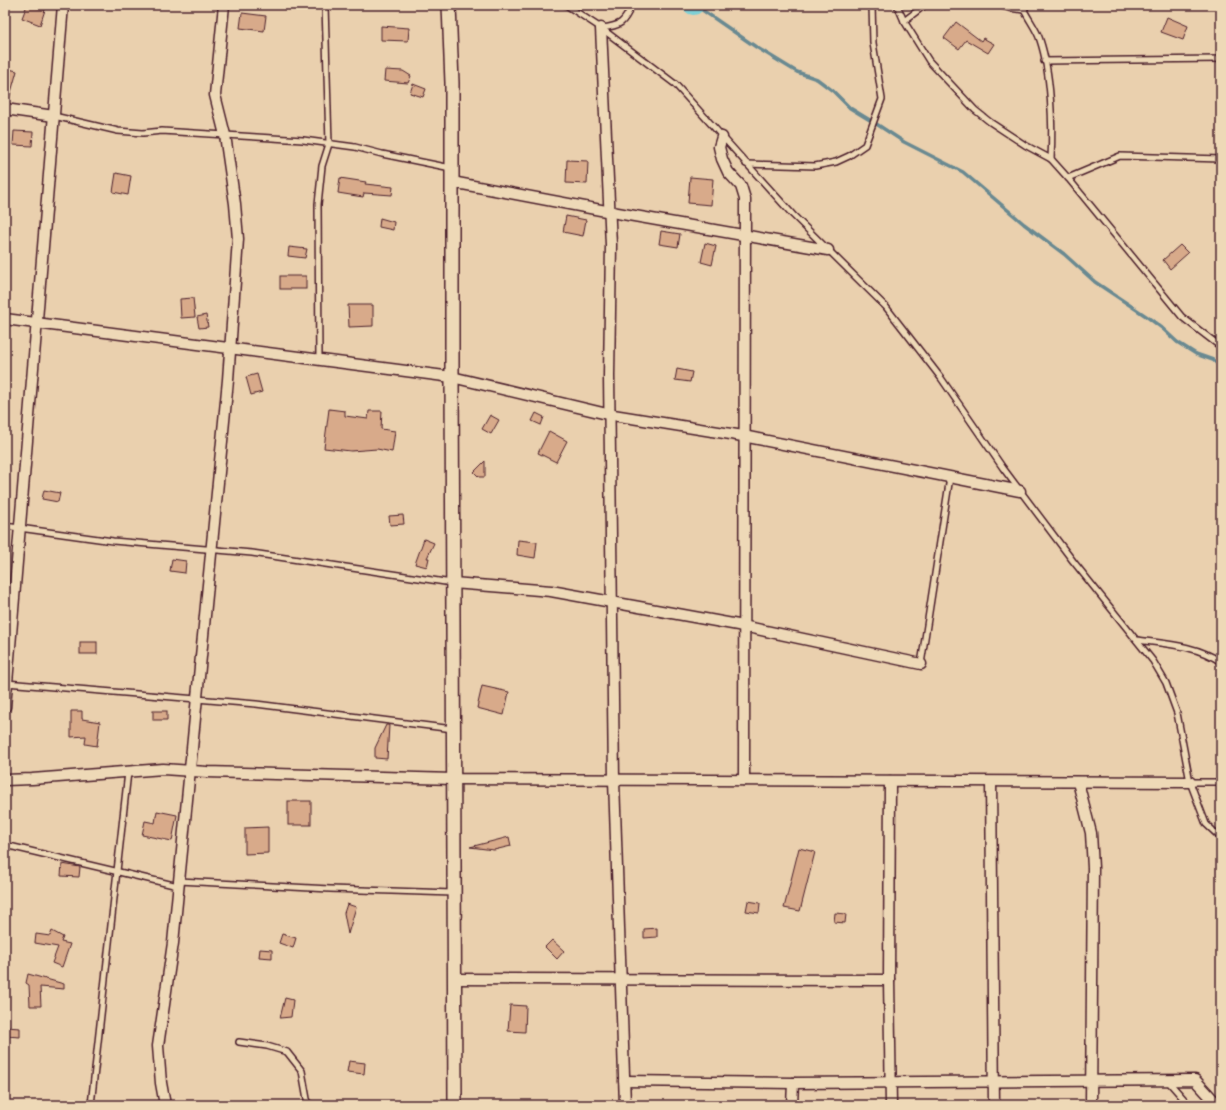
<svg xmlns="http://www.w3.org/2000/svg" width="1226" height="1110" font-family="'Shantell Sans',sans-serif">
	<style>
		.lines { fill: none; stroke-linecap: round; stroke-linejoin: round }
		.stream { stroke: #698991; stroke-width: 3.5 }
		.river { stroke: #7dcfd5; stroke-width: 20 }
		.building { fill: #d8aa8a; stroke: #4a1f2b }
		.service-casing { stroke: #4a1f2b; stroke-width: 8 }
		.minor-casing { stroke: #4a1f2b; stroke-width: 13 }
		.tertiary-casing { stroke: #4a1f2b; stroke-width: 16 }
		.service { stroke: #eed9b7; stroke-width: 5 }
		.minor { stroke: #eed9b7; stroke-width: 10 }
		.tertiary { stroke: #eed9b7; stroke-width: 13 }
	</style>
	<rect width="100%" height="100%" fill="#ead0ae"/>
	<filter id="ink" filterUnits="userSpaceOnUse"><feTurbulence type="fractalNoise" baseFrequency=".025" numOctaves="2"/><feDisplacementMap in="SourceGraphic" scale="8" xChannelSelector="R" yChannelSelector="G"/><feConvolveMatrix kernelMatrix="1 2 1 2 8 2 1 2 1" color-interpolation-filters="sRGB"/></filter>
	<g filter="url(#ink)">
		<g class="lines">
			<polyline class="stream" points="695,5 756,47 797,72 817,79 833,91 850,108 878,125 904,142 963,172 1024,224 1064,254 1095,282 1146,316 1162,328 1177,342 1196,354 1213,360 1221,367"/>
			<polyline class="river" points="693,5 694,5"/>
		</g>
		<g class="building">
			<polygon points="27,5 45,10 40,25 22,18"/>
			<polygon points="242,13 266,16 264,31 240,28"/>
			<polygon points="1167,17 1188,26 1183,40 1161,32"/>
			<polygon points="956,22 981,41 983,38 994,44 988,53 966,40 959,49 944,38"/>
			<polygon points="381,26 409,28 408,41 381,40"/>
			<polygon points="5,68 17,71 8,103 5,103"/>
			<polygon points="385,70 403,71 411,76 408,83 384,81"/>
			<polygon points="413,84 426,89 423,97 410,93"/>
			<polygon points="14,131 33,132 32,146 13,145"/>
			<polygon points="567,160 588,161 587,184 566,183"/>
			<polygon points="116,173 131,176 128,195 113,192"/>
			<polygon points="690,177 713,179 711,205 688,203"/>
			<polygon points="340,178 366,182 365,184 393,187 392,195 364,193 363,197 338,193"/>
			<polygon points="566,216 586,220 583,236 563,232"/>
			<polygon points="380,218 394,222 393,230 379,227"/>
			<polygon points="661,231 680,234 678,247 659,244"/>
			<polygon points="705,243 716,246 712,265 701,262"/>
			<polygon points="1180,245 1188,253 1170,269 1163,260"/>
			<polygon points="289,247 307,249 305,258 288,256"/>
			<rect x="280" y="276" width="26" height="13"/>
			<polygon points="193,298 195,317 181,318 180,299"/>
			<polygon points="348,305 373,305 373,326 349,327"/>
			<polygon points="206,315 208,327 199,328 197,317"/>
			<polygon points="677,369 692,372 690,382 675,380"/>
			<polygon points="257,374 262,392 251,395 246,377"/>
			<polygon points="329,409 345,411 345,416 368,419 369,411 382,411 381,429 395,431 392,452 377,449 351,451 324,448"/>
			<polygon points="536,413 544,417 541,425 532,421"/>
			<polygon points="490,415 499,420 491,434 482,429"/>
			<polygon points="549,431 567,441 556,462 538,453"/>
			<polygon points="485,461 485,477 479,477 474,472"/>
			<polygon points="44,490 60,493 58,502 42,499"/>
			<polygon points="403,515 404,524 390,525 389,516"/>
			<polygon points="424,539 434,543 427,558 429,558 427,567 415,564"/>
			<polygon points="518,540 537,542 535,558 517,555"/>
			<polygon points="172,559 186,561 185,573 170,571"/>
			<rect x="80" y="642" width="17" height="12"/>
			<polygon points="482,686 509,692 504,715 477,708"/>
			<polygon points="71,711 82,711 82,719 100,722 97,746 85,744 86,736 71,737"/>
			<rect x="153" y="711" width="14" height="9"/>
			<polygon points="386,725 389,725 387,759 375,758 375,748"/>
			<rect x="288" y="801" width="23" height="24"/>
			<polygon points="157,811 177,815 172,841 142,835 145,821 155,823"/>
			<polygon points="268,827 268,853 245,854 245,828"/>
			<polygon points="509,837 511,846 494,850 470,847"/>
			<polygon points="799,848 815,852 800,911 784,908"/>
			<polygon points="62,864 80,867 79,877 61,876"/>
			<polygon points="748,901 760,903 759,913 746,911"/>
			<polygon points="347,904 356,907 348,934 344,913"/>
			<polygon points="835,913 846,914 845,923 834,922"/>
			<polygon points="657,928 657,937 644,938 644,929"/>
			<polygon points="52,931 63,937 61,942 70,944 62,967 52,963 58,947 35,943 36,934 50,936"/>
			<polygon points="282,934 296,938 293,948 279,943"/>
			<polygon points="552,940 564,951 557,959 545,947"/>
			<polygon points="260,949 272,950 272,958 259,957"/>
			<polygon points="28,974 64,984 64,989 40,987 41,1006 30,1006 29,985 26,983"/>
			<polygon points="285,998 293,1000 291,1017 280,1018"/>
			<polygon points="510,1005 526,1006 525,1032 508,1031"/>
			<polygon points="6,1027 20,1028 20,1037 6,1036"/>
			<polygon points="349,1061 365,1063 364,1074 347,1072"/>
		</g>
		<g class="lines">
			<g class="service-casing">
				<g id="service">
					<polyline points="566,5 601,28 675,84 793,215 886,307 941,378 1003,468 1073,561 1153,661 1166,683 1177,713 1190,782 1206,824 1221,838"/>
					<polyline points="897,5 904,21 929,61 975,110 990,122 1025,145 1051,159 1068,178 1182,317 1221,347"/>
					<polyline points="998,5 1009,8 1024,10 1027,5"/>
					<path d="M1024,10C1029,20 1037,30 1040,40C1051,73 1053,125 1051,159"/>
					<polyline points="904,21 925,5"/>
					<path d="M601,28C621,26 624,23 632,5"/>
					<polyline points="1044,61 1221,59"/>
					<polyline points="54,116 118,131 143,133 162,131 303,140 355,147 382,154 451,168"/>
					<polyline points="746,164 815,166 836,162 849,156 865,145 882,99 873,43 872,5"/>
					<polyline points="1068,178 1120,156 1221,159"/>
					<polyline points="319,360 318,204 322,166 329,144 325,5"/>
					<polyline points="5,526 113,541 252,553 452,583"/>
					<path d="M1137,640C1166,644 1196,645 1221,662"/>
					<polyline points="921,664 950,477"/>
					<polyline points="6,683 256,704 453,729"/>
					<polyline points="1190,782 1221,782"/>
					<polyline points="5,845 178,886"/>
					<polyline points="179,881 330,889 453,893"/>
					<polyline points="239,1042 267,1046 287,1052 302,1071 307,1099 310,1105"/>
					<polyline points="1168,1081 1189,1105"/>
					<polyline points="91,1105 128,772"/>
				</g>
			</g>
			<g class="minor-casing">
				<g id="minor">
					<polyline points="601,28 611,245 609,376 614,780 625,1105"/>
					<polyline points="5,109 54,116"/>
					<polyline points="722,137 719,147 722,159 728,172 741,186 745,199 744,780"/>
					<polyline points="452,182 606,211 828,250"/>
					<polyline points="5,319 452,377 607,414 743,436 1020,491"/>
					<polyline points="453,583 551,591 738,625 921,664"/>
					<polyline points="5,707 63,5"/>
					<polyline points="5,780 32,779 163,769 207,772 453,779 1190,782"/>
					<polyline points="890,781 889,980 891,1105"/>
					<polyline points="991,782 994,1105"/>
					<polyline points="1078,782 1091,833 1093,868 1091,1105"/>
					<polyline points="454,979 889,980"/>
					<polyline points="624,1081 793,1083 1195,1080 1218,1105"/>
					<polyline points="165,1105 161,1083 158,1046 173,943 228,380 238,239 235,204 225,135 215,95 224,5"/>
					<polyline points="792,1105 793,1083"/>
				</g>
			</g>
			<g class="tertiary-casing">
				<polyline id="tertiary" points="449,5 452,83 452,377 455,1105"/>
			</g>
			<use href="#service" class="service"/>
			<use href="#minor" class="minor"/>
			<use href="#tertiary" class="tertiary"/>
		</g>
	</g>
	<rect width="1226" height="1110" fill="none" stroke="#eed9b7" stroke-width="20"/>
	<rect x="10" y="10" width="1206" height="1090" fill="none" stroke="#4a1f2b" stroke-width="1.5" filter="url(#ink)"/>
</svg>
